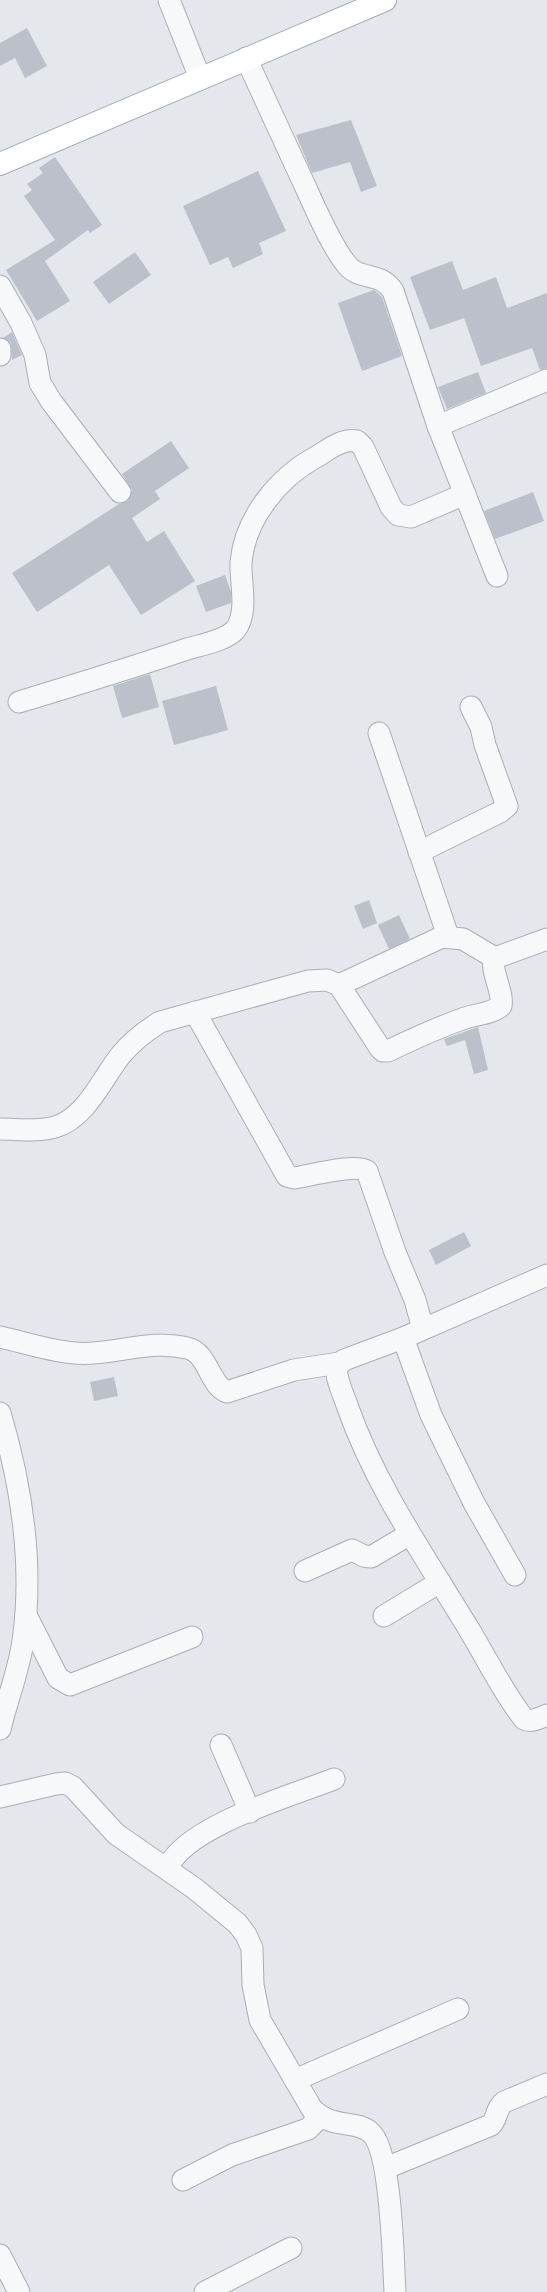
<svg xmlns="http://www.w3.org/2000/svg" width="547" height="2292" font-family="'Open Sans',sans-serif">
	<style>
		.building { fill: #bbc0ca }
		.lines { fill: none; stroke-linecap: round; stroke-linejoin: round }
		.minor-casing { stroke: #a9aeb7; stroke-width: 23 }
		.major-casing { stroke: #a3abb8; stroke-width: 24 }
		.minor { stroke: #f7f8fa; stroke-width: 21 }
		.major { stroke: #fff; stroke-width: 22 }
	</style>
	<rect width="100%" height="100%" fill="#e4e7ec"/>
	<g class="building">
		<polygon points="27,28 47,66 25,78 15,58 0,66 0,43"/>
		<polygon points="351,120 377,186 361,192 350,162 312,173 296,135"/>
		<polygon points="55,157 102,225 90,233 88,230 45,261 70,301 37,321 6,270 55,240 24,196 32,190 27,184 43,173 39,168"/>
		<polygon points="258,171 286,231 259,243 263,254 233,268 228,257 210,265 183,206"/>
		<polygon points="135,252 151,275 109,304 93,282"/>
		<polygon points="452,261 463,290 496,277 507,308 547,293 547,368 540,370 532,348 481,366 464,318 430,330 410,277"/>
		<polygon points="374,290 382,297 402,356 362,371 338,303"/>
		<polygon points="12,332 22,355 12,360 11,343 3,338"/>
		<polygon points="478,372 486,393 447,409 438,387"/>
		<polygon points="171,441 189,468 155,491 160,499 132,518 147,542 164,531 195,581 141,615 109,565 37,612 12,573 119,504 128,501 132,490 122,474"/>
		<polygon points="533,492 544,521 495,539 484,511"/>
		<polygon points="225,575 231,592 231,603 206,612 196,586"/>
		<polygon points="150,674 159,707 122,718 113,686"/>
		<polygon points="216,686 228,730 174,745 162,701"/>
		<polygon points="369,900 377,923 363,929 354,906"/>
		<polygon points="399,915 410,939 389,949 378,925"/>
		<polygon points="478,1027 488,1070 474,1074 465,1040 447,1046 444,1039"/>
		<polygon points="464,1232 471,1246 436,1265 429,1250"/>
		<polygon points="114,1377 118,1396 94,1401 90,1382"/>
	</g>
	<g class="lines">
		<g class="minor-casing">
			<g id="minor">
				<polyline points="169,0 200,78"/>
				<path d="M246,58C266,102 286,145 306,188C316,210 332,247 347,265C360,281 380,271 393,291L438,426L497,576"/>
				<polyline points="0,286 21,323 35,355 40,383 51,401 120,492"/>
				<polyline points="0,349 0,355"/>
				<polyline points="438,426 547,380"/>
				<path d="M19,702C75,685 131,668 187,649C200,645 225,641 235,630C249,613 240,582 241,562C245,518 279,477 316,457C328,450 342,438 357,441L363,447L391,507L398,515L411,517L465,494"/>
				<polyline points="379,733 448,936"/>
				<polyline points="419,852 500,812 507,806 485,745 481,727 471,707"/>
				<polyline points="339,985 442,937 463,939 495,958"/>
				<path d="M195,1012L287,1176L294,1178C309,1176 355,1163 367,1171L395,1252L415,1300L423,1329"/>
				<path d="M0,1129C17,1129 38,1132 55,1127C86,1118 102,1079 120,1056C132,1041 144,1032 160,1022L308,981L327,980L339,985L380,1048L383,1051H388C413,1039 439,1027 465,1018C477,1014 491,1014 501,1006C504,992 489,969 495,958L547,939"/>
				<path d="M547,1275L403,1338L344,1360L336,1367C336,1381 344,1395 348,1408C377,1489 426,1558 470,1631C488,1661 503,1692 524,1719C532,1723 539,1718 547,1715"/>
				<path d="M0,1337C28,1343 65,1356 93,1353C125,1351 155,1340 187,1348C208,1352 209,1385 227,1392L294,1370L339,1363"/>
				<polyline points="403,1338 431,1415 474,1503 515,1575"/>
				<path d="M0,1413C22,1487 34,1563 23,1641C19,1670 7,1700 0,1729"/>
				<polyline points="305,1571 352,1550 364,1556 371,1557 410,1534"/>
				<polyline points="26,1615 58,1678 70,1685 192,1637"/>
				<polyline points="384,1616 440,1582"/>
				<polyline points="221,1745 250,1812"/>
				<path d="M0,1797L56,1784L65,1783L73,1787L116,1834L194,1888L238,1924L246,1935L252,1948L253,1985L260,2020L312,2109C333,2130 355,2119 370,2132C392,2149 393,2261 395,2292"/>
				<path d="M167,1869C185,1826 291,1796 334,1779"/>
				<polyline points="295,2080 458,2009"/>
				<path d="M386,2168L491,2125C498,2118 495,2109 504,2102L547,2084"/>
				<polyline points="183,2180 232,2155 308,2129 320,2117"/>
				<polyline points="0,2255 19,2292"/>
				<polyline points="205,2292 291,2248"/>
			</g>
		</g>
		<g class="major-casing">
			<polyline id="major" points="0,164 385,0"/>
		</g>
		<use href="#minor" class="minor"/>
		<use href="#major" class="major"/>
	</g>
</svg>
